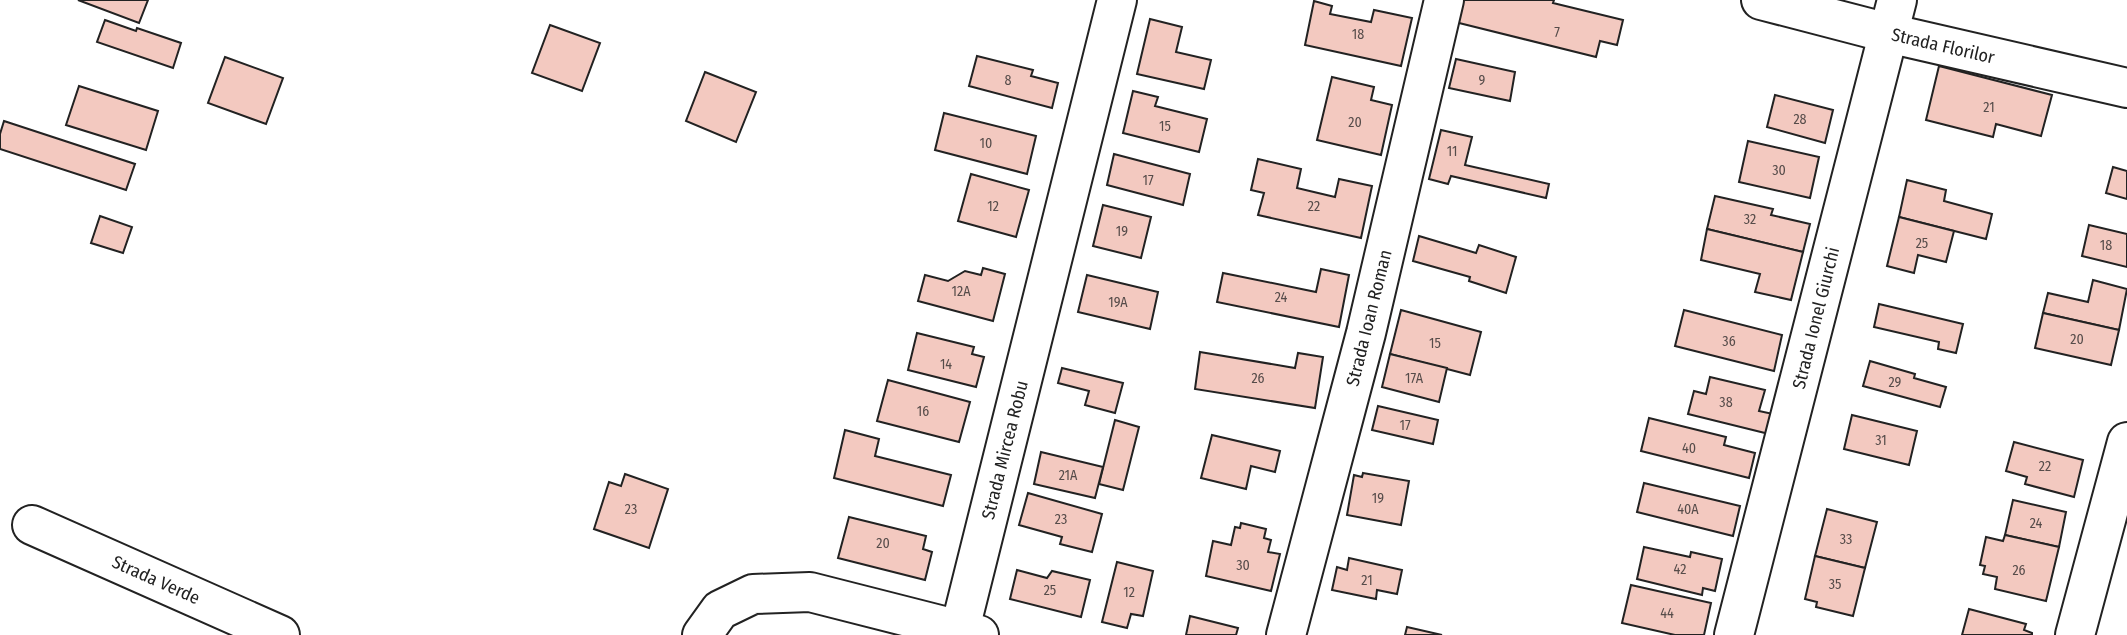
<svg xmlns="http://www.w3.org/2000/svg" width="2127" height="635" font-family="'Fira Sans Condensed',sans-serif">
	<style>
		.building { fill: #f3c9c0; stroke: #222; stroke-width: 2 }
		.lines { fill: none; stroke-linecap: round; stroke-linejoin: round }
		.minor-casing { stroke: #222; stroke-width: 42 }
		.minor { stroke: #fff; stroke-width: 38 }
		.labels { text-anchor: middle; stroke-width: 5; stroke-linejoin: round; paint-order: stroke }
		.number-label { font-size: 14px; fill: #564c4a }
		.street-label { font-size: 18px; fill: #222; stroke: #fff }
	</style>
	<rect width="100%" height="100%" fill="#fff"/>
	<g class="building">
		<polygon points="78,0 148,0 139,23"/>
		<polygon points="1461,0 1554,0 1553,3 1623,20 1617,45 1600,41 1596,57 1455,22"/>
		<polygon points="1314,1 1332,6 1330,14 1371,22 1374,10 1412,18 1401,66 1305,45"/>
		<polygon points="1150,19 1182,27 1176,52 1211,60 1204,89 1137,74"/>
		<polygon points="105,20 136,31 137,28 181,43 173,68 97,42"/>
		<polygon points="550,25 600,43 582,91 532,73"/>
		<polygon points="977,56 1033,70 1031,76 1058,83 1052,108 969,86"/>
		<polygon points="225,57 283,78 266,124 208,103"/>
		<polygon points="1456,59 1515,72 1510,101 1449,88"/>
		<polygon points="1939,66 2052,95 2041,136 1996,124 1993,137 1926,120"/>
		<polygon points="705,72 756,92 736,142 686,121"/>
		<polygon points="1332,77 1374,87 1371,100 1392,105 1381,155 1317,140"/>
		<polygon points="79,86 158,111 146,150 66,125"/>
		<polygon points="1133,91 1158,97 1155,106 1207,119 1199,152 1123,133"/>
		<polygon points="1775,95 1833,110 1825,143 1767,127"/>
		<polygon points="944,113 1036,136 1027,174 935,150"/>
		<polygon points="4,121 135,164 126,190 0,149 0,134"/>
		<polygon points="1441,130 1472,137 1465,165 1549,184 1546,198 1451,176 1448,184 1429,179"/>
		<polygon points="1748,141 1819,157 1810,198 1739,182"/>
		<polygon points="1114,154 1190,174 1183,205 1107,185"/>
		<polygon points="1258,159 1301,169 1297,188 1335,197 1339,179 1372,186 1361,238 1258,215 1264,193 1251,190"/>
		<polygon points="2113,167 2127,171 2127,199 2106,193"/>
		<polygon points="971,174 1029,190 1016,237 958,221"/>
		<polygon points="1907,180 1946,190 1944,201 1992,214 1986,239 1899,217"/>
		<polygon points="1715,196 1773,209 1771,215 1810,224 1803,252 1707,229"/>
		<polygon points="1103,205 1151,217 1141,258 1093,246"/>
		<polygon points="100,216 132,227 123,253 91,243"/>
		<polygon points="1899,217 1954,231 1946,262 1918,255 1914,273 1887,266"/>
		<polygon points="2089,225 2127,234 2127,267 2082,256"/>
		<polygon points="1707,229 1803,252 1791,300 1755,292 1760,274 1701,260"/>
		<polygon points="1419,236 1476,253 1479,245 1516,257 1506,293 1469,281 1470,277 1413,261"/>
		<polygon points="983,268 1005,274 993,321 918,301 925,275 948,281 965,271 981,275"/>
		<polygon points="1321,269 1349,275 1339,327 1217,302 1223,273 1316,292"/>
		<polygon points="1087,275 1158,292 1150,329 1078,312"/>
		<polygon points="2093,280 2127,289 2119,330 2043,313 2048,293 2088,302"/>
		<polygon points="1879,304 1963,324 1956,353 1938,349 1939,342 1874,327"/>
		<polygon points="1401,310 1481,332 1470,375 1390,354"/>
		<polygon points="1684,310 1782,335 1774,371 1675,346"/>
		<polygon points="2043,313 2119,330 2111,365 2035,348"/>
		<polygon points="917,333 974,347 972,354 984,357 976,387 908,370"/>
		<polygon points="1200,352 1295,368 1298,353 1323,357 1315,408 1195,389"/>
		<polygon points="1390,354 1447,368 1439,402 1382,387"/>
		<polygon points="1870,361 1915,374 1914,378 1946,387 1940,407 1863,386"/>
		<polygon points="1062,368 1123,383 1115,413 1085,405 1089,391 1058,383"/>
		<polygon points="1710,377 1765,390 1759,411 1773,414 1769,434 1688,414 1694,391 1706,394"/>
		<polygon points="888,380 970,402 959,442 877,421"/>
		<polygon points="1378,406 1438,420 1433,444 1372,430"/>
		<polygon points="1852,415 1917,431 1909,465 1844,449"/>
		<polygon points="1649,418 1726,437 1724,445 1755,453 1749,478 1641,451"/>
		<polygon points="1115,420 1139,427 1123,490 1099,484"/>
		<polygon points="845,430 879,439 875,456 951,475 943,506 834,478"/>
		<polygon points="1212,435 1280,451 1275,472 1251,466 1246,489 1201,478"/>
		<polygon points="2014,442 2083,460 2074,497 2025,484 2027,477 2006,471"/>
		<polygon points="1041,452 1103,467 1095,498 1034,484"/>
		<polygon points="1363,473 1409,481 1401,525 1347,515 1354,475 1362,477"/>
		<polygon points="625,474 668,489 649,548 594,529 609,482 621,486"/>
		<polygon points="1644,483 1740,506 1733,536 1637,512"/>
		<polygon points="1028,493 1102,514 1092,552 1060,544 1062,537 1019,525"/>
		<polygon points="2013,500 2066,512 2059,547 2005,535"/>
		<polygon points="1827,509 1877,522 1865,568 1815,556"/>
		<polygon points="849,517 926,536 923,549 932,552 925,580 838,558"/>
		<polygon points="1241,523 1266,529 1264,538 1271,540 1268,552 1280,554 1271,591 1206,576 1213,541 1231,545 1235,527 1240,528"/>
		<polygon points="2005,535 2059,547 2046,601 1995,589 1997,577 1983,574 1985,566 1980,565 1986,537 2003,541"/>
		<polygon points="1644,547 1690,557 1691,552 1722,559 1715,591 1703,588 1702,595 1637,579"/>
		<polygon points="1815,556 1865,568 1853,616 1816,607 1817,602 1805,599"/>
		<polygon points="1349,558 1402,570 1397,594 1377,590 1376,599 1332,590 1337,567 1347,570"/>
		<polygon points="1117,562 1153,571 1143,616 1131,614 1127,628 1102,622"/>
		<polygon points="1017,570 1047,578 1052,571 1090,580 1081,617 1010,599"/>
		<polygon points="1631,585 1711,603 1704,635 1675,635 1622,623"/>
		<polygon points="1969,609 2026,624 2024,630 2032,633 2032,635 1962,635"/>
		<polygon points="1190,616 1238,628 1236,635 1186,635"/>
		<polygon points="1407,627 1442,635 1405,635"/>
	</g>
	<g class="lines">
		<g class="minor-casing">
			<g id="minor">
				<polyline points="1761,0 1888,33 2127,88"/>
				<polyline points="32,525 280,635"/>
				<polyline points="960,629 1117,0"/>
				<polyline points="702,635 720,610 753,594 810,592 979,635"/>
				<polyline points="1286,635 1366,333 1444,0"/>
				<polyline points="1734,635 1897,0"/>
				<polyline points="2075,635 2127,442"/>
			</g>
		</g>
		<use href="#minor" class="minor"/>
	</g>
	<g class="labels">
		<g class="number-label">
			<text x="1557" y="37">7</text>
			<text x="1358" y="39">18</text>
			<text x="1008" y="85">8</text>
			<text x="1482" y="85">9</text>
			<text x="1989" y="112">21</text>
			<text x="1800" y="124">28</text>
			<text x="1355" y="127">20</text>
			<text x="1165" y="131">15</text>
			<text x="986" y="148">10</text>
			<text x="1452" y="156">11</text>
			<text x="1779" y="175">30</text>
			<text x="1148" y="185">17</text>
			<text x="993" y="211">12</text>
			<text x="1314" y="211">22</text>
			<text x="1750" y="224">32</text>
			<text x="1122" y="236">19</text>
			<text x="1922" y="248">25</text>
			<text x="2106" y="250">18</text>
			<text x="961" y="296">12A</text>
			<text x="1281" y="302">24</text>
			<text x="1118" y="307">19A</text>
			<text x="2077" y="344">20</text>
			<text x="1729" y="346">36</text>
			<text x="1435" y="348">15</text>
			<text x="946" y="369">14</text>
			<text x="1258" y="383">26</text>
			<text x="1414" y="383">17A</text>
			<text x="1895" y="387">29</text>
			<text x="1726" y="407">38</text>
			<text x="923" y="416">16</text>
			<text x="1405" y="430">17</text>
			<text x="1881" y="445">31</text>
			<text x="1689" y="453">40</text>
			<text x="2045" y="471">22</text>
			<text x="1068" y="480">21A</text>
			<text x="1378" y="503">19</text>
			<text x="631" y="514">23</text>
			<text x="1688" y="514">40A</text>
			<text x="1061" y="524">23</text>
			<text x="2036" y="528">24</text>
			<text x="1846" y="544">33</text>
			<text x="883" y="548">20</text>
			<text x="1243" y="570">30</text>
			<text x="1680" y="574">42</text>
			<text x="2019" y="575">26</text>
			<text x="1367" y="585">21</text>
			<text x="1835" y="589">35</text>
			<text x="1050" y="595">25</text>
			<text x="1129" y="597">12</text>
			<text x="1667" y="618">44</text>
		</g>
		<g class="street-label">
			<text transform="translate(1943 46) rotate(13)" y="6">Strada Florilor</text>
			<text transform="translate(1369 318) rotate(-76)" y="6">Strada Ioan Roman</text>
			<text transform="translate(1816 318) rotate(-76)" y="6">Strada Ionel Giurchi</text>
			<text transform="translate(1005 450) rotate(-76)" y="6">Strada Mircea Robu</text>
			<text transform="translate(156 580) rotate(24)" y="6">Strada Verde</text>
		</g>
	</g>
</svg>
